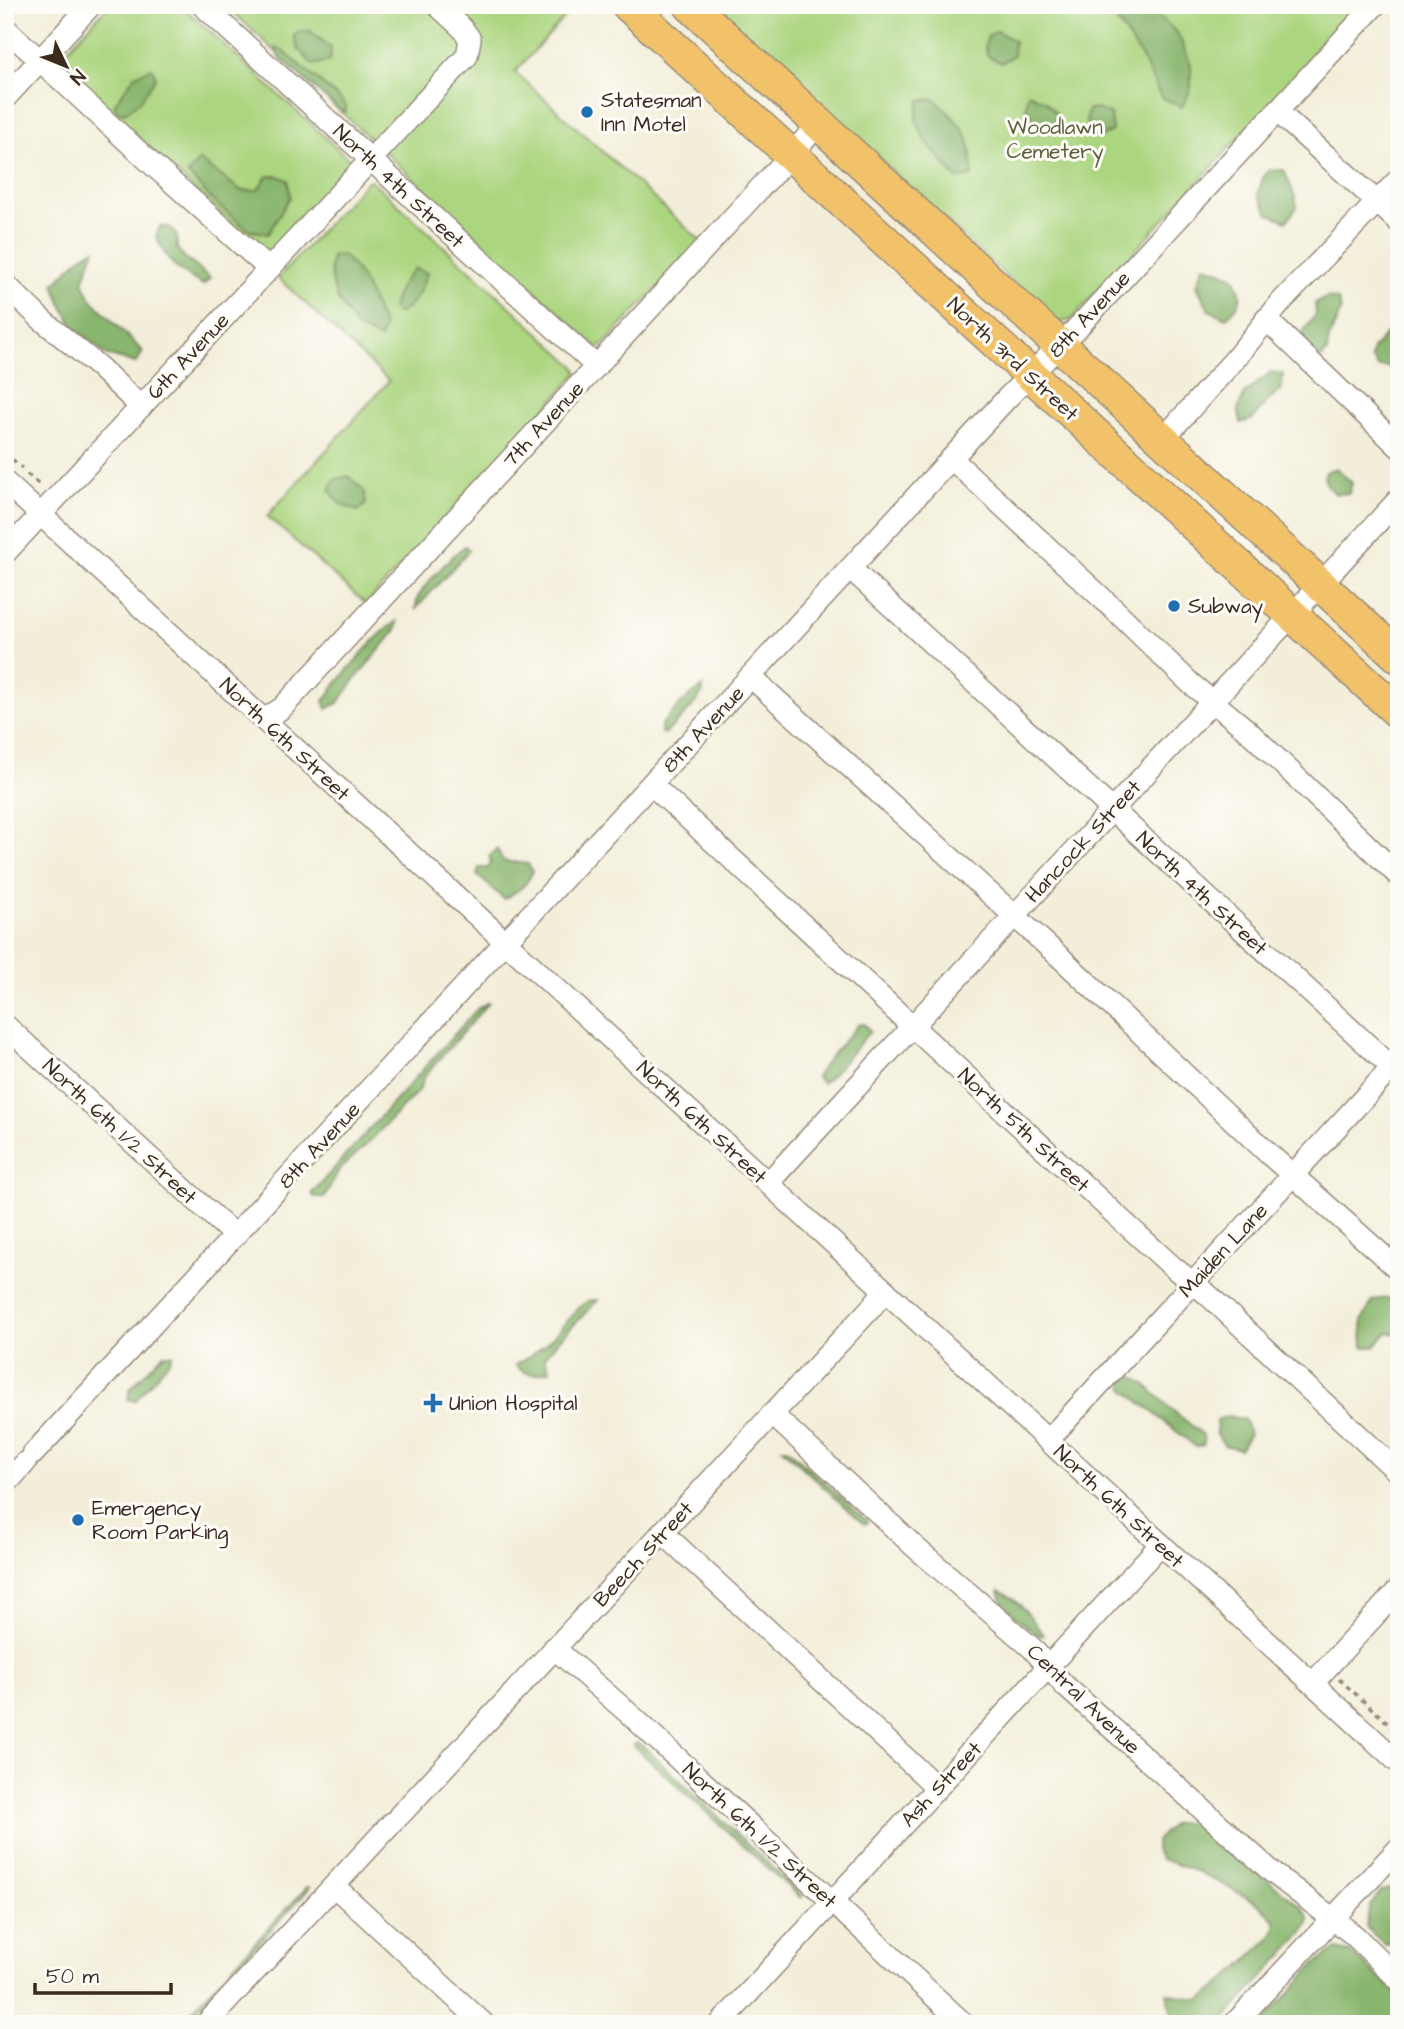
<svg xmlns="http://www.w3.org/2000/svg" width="1404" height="2029" font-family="'Architects Daughter',sans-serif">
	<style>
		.green { fill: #acd580; stroke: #74804f; stroke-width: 2 }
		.forest { fill: #89b66e; stroke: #627046; stroke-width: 2 }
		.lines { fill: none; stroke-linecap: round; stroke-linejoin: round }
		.minor-casing { stroke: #978c7c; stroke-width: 24 }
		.highway-casing { stroke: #978c7c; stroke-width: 35 }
		.path { stroke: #978c7c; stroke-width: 3.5; stroke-dasharray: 5 5; stroke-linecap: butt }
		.minor { stroke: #fff; stroke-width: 21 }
		.highway { stroke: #f2c26a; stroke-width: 32 }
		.poi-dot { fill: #1f6fb2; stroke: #fdfcf7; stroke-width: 2.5 }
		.labels { text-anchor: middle; stroke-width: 6; stroke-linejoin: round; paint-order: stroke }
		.poi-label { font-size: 21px; fill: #3b2a1e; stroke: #fdfcf7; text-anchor: start }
		.park-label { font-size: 21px; fill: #5d5d3b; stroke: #fdfcf7 }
		.street-label { font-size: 21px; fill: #3b2a1e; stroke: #fdfcf7 }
	</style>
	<rect width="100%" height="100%" fill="#fdfcf7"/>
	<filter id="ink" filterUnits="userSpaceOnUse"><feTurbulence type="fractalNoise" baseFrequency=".0143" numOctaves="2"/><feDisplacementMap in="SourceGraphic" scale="14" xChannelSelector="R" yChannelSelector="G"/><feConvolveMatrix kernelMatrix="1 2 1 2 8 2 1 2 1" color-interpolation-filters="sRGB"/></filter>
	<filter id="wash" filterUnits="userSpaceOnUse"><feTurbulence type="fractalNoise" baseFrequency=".00686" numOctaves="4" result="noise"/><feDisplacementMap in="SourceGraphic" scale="28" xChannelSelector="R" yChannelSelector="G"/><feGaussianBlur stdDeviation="1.57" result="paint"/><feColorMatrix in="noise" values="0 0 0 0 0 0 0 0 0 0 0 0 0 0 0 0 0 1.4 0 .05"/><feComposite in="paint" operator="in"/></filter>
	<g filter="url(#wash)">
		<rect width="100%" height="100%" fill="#f3eed9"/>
		<g class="green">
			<polygon points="109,5 181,5 350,160 349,166 266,255 56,62"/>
			<polygon points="225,5 576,5 515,72 702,242 600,348 596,347"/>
			<polygon points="712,5 1361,5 1071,320 1057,323"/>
			<polygon points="371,180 574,365 578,373 366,604 267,516 389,381 278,278 366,182"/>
		</g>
		<g class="forest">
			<polygon points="1106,5 1148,5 1178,34 1191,65 1191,88 1182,107 1161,97 1141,56"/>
			<polygon points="299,31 310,31 331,48 330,61 313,65 298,49 294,36"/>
			<polygon points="997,31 1014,41 1013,55 1002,63 988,56 985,46 988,36"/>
			<polygon points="276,48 283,51 340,99 346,106 346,112 340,111 278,56"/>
			<polygon points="152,68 156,77 140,101 125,113 117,112 114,105 135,75"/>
			<polygon points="1028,93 1045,101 1058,115 1054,126 1035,120 1026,107"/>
			<path d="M934,99C963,126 973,135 972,176L957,179L924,139L916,119L920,100Z"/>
			<polygon points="1097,109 1111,115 1112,131 1099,138 1089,133 1086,121 1088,110"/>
			<polygon points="199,160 242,191 258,190 267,176 278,176 288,180 290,197 268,234 248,230 212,200 188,174"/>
			<polygon points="1269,170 1284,170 1295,197 1297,207 1287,221 1269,214 1258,194 1263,178"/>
			<path d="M160,226L169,227L177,236V248L183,256L210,278L203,285C177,270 168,264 156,236Z"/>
			<polygon points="95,249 83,282 91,299 143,352 136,363 106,355 74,327 60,301 54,284 80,258"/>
			<path d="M342,255C362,270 374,305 384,327L380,339L357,328L338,300L332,282L330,267L332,256Z"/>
			<path d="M1204,265L1233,276C1245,297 1243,301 1226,318L1209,310L1197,286Z"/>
			<path d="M415,268L427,273C422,289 414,308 397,314L392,307C396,292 403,280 415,268Z"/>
			<polygon points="1328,297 1338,300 1341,311 1329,338 1327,351 1322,358 1313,353 1298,339 1316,314 1315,303"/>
			<polygon points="1387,333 1399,335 1399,360 1393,367 1378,367 1371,358 1373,349"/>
			<polygon points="1271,372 1283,374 1282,388 1267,402 1253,419 1241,423 1238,409 1245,393"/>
			<polygon points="1336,468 1352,483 1349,493 1336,494 1327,486 1324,477 1326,472"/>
			<polygon points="348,476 364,491 366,504 358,511 340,504 330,490 334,480"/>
			<path d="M465,546L469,550L415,610C416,609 417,600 417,599C424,585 453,554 465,546Z"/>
			<path d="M397,621L396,630L357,677L338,703L327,709L324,701C339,679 375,635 397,621Z"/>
			<path d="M703,687V692L691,708L665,734L661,733V725C673,711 686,697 703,687Z"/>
			<path d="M497,849L503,861L528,864L532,871C529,885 516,892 504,899L477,875L479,868H488L491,862L489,857Z"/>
			<polygon points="489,1002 424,1077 420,1089 365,1146 339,1170 325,1197 314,1197 312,1193 478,1008"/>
			<polygon points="859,1024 864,1024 870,1031 835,1072 822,1083 816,1077 828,1059"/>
			<polygon points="1399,1297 1399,1335 1388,1332 1374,1347 1363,1347 1362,1321 1373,1300"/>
			<path d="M589,1300H598L557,1342L544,1358L550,1370C535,1375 527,1377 515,1365C528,1358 540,1350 551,1339C564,1326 573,1310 589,1300Z"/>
			<polygon points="163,1354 172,1354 170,1360 135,1401 128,1399 130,1389"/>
			<polygon points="1133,1376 1147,1386 1170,1408 1203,1435 1204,1445 1196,1447 1124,1389 1123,1381"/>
			<polygon points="1228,1416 1245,1420 1249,1435 1240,1449 1224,1445 1216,1433 1217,1420"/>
			<polygon points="782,1448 787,1448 867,1521 867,1523 864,1524 860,1521"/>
			<path d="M999,1591C1020,1600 1031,1617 1043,1635L1039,1636C1026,1626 1001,1607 999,1591Z"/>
			<polygon points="637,1743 643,1746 803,1896 801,1898 797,1895 636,1748 634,1745"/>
			<path d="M1173,1823H1196L1302,1907C1313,1920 1311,1923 1300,1936L1220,2024H1183L1171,2011L1167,1993L1201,2000L1228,1978L1269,1939L1275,1929V1920L1256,1902L1201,1873L1161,1859L1155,1850L1156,1841Z"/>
			<polygon points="307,1887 309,1887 308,1890 184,2024 179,2024"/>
			<polygon points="1394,1888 1399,1892 1399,1944 1385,1945 1366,1927 1370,1906 1381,1891"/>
			<polygon points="1337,1949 1350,1952 1399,1995 1399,2024 1261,2024 1315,1964"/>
		</g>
	</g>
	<g filter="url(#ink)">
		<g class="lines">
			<g class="minor-casing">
				<g id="minor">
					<polyline points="202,5 596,366"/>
					<polyline points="5,28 153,165 269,269"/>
					<polyline points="5,98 91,5"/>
					<polyline points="1277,111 1399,222"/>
					<polyline points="5,284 42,320 99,367 141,407"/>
					<polyline points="1266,319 1399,447"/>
					<polyline points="1163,439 1235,359 1282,301 1399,179"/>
					<polyline points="952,459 1118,613 1190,683 1247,730 1399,876"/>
					<polyline points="5,482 1399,1763"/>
					<polyline points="5,553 467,56 470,39 462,28 437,5"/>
					<polyline points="851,569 1399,1074"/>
					<polyline points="751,677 1061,958 1270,1155 1399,1270"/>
					<polyline points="264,720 282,708 819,124"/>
					<polyline points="652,785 1117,1216 1174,1268 1207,1294 1399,1473"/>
					<polyline points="5,1025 235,1236"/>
					<polyline points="768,1183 1399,499"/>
					<polyline points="772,1414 916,1548 1032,1648 1064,1685 1272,1872 1355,1936 1399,1980"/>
					<polyline points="1048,1440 1399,1060"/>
					<polyline points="33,1454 1008,397 1079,326 1375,5"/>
					<polyline points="5,1485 25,1463"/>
					<polyline points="662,1532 929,1780 940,1785"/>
					<polyline points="554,1648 634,1718 964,2024"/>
					<polyline points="1313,1683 1399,1589"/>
					<polyline points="399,1816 871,1308 885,1290"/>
					<polyline points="334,1886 484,2024"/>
					<polyline points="206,2024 392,1823"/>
					<polyline points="720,2024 1161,1544"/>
					<polyline points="1234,2024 1399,1848"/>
				</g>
			</g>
			<g class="highway-casing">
				<g id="highway">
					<polyline points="628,5 1399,713"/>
					<polyline points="690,5 1399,657"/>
				</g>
			</g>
			<g class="path">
				<polyline points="5,453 22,468"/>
				<polyline points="27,474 42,487"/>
				<polyline points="1339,1679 1399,1733"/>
			</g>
			<use href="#minor" class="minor"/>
			<use href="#highway" class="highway"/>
		</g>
	</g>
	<g class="poi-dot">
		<circle cx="587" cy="112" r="7"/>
		<circle cx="1174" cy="606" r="7"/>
		<path d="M429.5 1392.5h7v7h7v7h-7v7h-7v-7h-7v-7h7z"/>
		<circle cx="78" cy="1520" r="7"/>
	</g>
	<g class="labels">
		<g class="poi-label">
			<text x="601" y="107">Statesman<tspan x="601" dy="24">Inn Motel</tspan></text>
			<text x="1188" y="613">Subway</text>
			<text x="449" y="1410">Union Hospital</text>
			<text x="92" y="1515">Emergency<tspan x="92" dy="24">Room Parking</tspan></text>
		</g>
		<g class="park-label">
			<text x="1055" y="134">Woodlawn<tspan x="1055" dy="24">Cemetery</tspan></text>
		</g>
		<g class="street-label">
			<text transform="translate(399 186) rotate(43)" y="7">North 4th Street</text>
			<text transform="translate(1089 314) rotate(-47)" y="7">8th Avenue</text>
			<text transform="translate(188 356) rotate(-47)" y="7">6th Avenue</text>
			<text transform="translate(1013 359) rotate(43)" y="7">North 3rd Street</text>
			<text transform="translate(543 424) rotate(-47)" y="7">7th Avenue</text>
			<text transform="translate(703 729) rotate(-47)" y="7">8th Avenue</text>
			<text transform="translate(285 739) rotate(43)" y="7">North 6th Street</text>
			<text transform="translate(1083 841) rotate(-47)" y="7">Hancock Street</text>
			<text transform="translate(1202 893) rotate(43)" y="7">North 4th Street</text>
			<text transform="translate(702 1122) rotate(43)" y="7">North 6th Street</text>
			<text transform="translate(1024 1130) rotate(43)" y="7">North 5th Street</text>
			<text transform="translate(120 1131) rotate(43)" y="7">North 6th 1/2 Street</text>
			<text transform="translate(319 1145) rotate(-47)" y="7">8th Avenue</text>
			<text transform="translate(1223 1250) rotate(-47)" y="7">Maiden Lane</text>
			<text transform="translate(1119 1506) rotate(43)" y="7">North 6th Street</text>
			<text transform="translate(643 1554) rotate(-47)" y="7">Beech Street</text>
			<text transform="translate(1084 1699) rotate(44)" y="7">Central Avenue</text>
			<text transform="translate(941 1784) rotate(-47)" y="7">Ash Street</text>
			<text transform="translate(760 1835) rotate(43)" y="7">North 6th 1/2 Street</text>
		</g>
	</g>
	<rect width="1404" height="2029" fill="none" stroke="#fdfcf7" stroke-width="28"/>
	<g transform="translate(66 66) rotate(133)" stroke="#fdfcf7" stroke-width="5" paint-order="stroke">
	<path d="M0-5L12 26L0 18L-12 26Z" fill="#3b2a1e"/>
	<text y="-10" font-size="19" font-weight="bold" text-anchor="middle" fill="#3b2a1e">N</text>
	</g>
	<path d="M35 1983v10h136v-10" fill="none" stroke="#3b2a1e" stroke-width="3.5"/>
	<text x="46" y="1983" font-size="21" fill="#3b2a1e" stroke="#fdfcf7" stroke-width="5" paint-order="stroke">50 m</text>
</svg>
